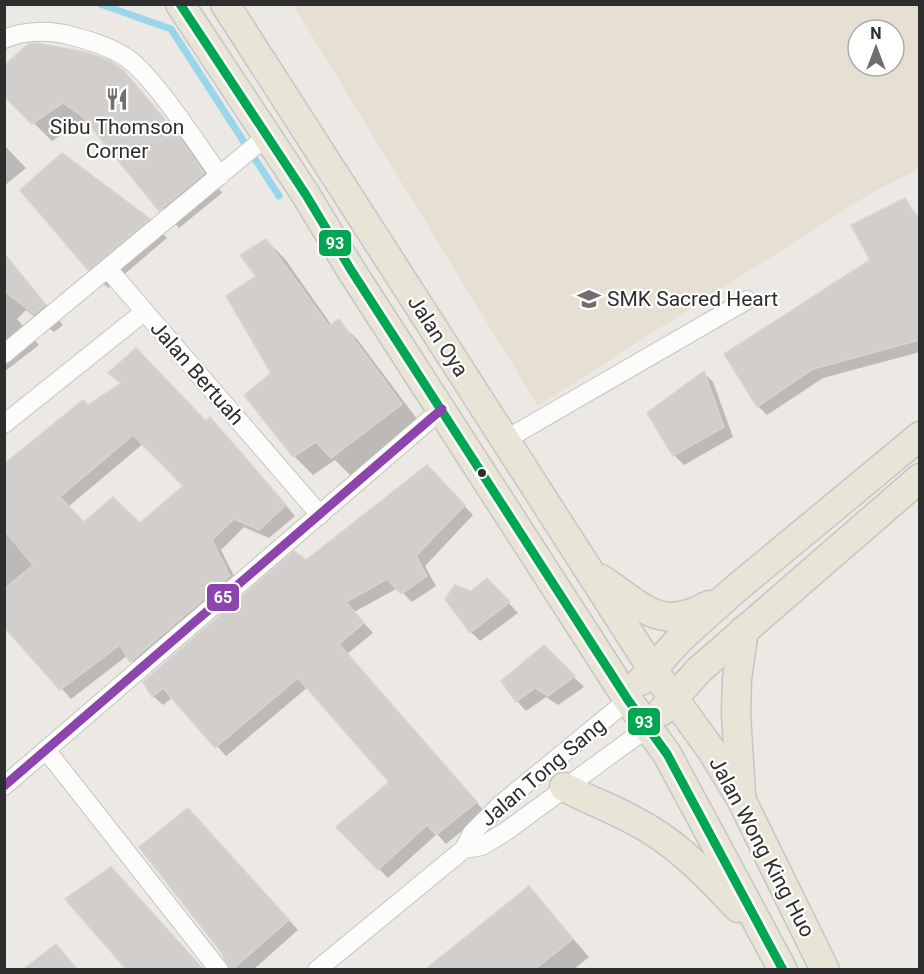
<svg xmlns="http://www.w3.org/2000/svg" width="924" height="974" font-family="Roboto,sans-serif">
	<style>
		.education { fill: #e6e0d3; fill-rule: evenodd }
		.shadow { fill: #0003; fill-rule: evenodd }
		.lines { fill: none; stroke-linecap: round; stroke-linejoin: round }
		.stream { stroke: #99d6ec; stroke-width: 7 }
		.building { fill: #d1cecb; stroke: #d7d4d0; stroke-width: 1.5; fill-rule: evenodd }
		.street-casing { stroke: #c5c4c5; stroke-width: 20 }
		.primary-casing { stroke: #c6c5c4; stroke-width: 31 }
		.street { stroke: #fcfcfb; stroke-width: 18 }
		.primary { stroke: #e8e4d6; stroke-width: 28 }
		.bus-1-casing { stroke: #fff; stroke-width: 14 }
		.bus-2-casing { stroke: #fff; stroke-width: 14 }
		.bus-1 { stroke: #00a651; stroke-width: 9 }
		.bus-2 { stroke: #8e44ad; stroke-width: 9 }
		.bus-dot { fill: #2e2e2e; stroke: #fff; stroke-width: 2 }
		.labels { text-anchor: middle; stroke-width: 4.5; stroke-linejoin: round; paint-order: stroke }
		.poi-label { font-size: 21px; fill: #2e2e2e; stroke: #fff }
		.street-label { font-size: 21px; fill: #2e2e2e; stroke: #fff }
		.line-badge { stroke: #fff; stroke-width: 2 }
		.badge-label { font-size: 16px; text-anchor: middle; font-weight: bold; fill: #fff }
	</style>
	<rect width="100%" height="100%" fill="#ece8e4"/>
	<path class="education" d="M293,5H919V169L871,193L538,406ZM858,30H894V66H858Z"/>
	<g class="shadow">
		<polygon points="123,72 193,151 222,193 179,228 94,129 83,121 52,141 4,94"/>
		<polygon points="4,145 26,168 4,186"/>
		<polygon points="905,200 920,219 920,352 823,378 767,415 758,406 872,261"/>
		<polygon points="149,220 167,238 108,288 89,269"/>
		<polygon points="266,240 285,259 332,326 338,321 357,339 420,423 351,476 335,460 313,475 294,456 272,374 258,276"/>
		<polygon points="4,253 63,325 54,332 26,310 17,319 39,345 4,372"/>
		<path d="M110,373L220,428L295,516L269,538L244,527L221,550L239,586L141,671L128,655L71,699L4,625V465L122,384ZM144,443L186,486L140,525L84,523L68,507Z"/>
		<polygon points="704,373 713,382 733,437 684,465 674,455"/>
		<polygon points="427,467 473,515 425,566 436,586 412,602 398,588 354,612 373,633 347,654 485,812 446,844 437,834 388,878 338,827 391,782 308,687 226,756 173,697 163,705 153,696 306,562"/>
		<polygon points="487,580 518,613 480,641 471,632 471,593"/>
		<polygon points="543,647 584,687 558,705 546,697 526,711 517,701"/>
		<polygon points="197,819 298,930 253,970 230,970 222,951"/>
		<polygon points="120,878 203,970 128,970 67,900"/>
		<polygon points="529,888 589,957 573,970 429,970"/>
		<polygon points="56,946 77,970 26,970"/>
	</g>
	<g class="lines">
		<polyline class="stream" points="100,4 171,29 279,196"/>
	</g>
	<g class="building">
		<polygon points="37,43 89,53 110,61 123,70 174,130 204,173 159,211 82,116 63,103 32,124 4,96 4,66 28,44"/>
		<polygon points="62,153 150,219 88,270 20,190"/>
		<polygon points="905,198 920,223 920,340 813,369 757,407 724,354 870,260 851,225"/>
		<polygon points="266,239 329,326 339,319 402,404 331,458 316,442 293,457 244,395 271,373 226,296 256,276 240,255"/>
		<polygon points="4,255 45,305 34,314 4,291"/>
		<path d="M136,348L206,421L210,417L286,505L259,530L234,519L212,540L230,576L130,662L120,645L60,690L4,627V589L33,565L4,530V464L83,400L88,405L121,383L108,373ZM133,435L183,486L140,523L113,497L84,522L60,497Z"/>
		<polygon points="704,371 724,427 673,456 647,413"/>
		<polygon points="427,465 465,505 416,556 427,576 401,594 387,579 346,602 364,623 339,644 477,802 436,835 427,825 378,870 336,827 389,782 298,678 215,748 163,688 152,697 143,682 294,551 306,560"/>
		<polygon points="487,578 510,602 470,633 445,599 455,585 471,591"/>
		<polygon points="544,645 575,676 548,696 535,688 516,702 501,681"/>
		<polygon points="188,808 289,920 233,969 230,969 221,952 139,847"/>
		<polygon points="111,867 202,968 204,969 126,969 65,899"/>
		<polygon points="529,886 573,939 535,969 426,969"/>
		<polygon points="56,944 77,969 24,969"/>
	</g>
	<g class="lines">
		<g class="street-casing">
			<g id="street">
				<path d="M4,39C25,30 51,30 72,36C91,41 108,46 124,56C152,73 199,147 220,176"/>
				<polyline points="108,269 320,515"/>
				<polyline points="4,354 267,136"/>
				<polyline points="4,424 144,312"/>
				<polyline points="505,440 747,300"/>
				<polyline points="47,751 219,970"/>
				<polyline points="4,786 442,409"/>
				<polyline points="464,849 482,846 505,832 647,728"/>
				<polyline points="317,970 464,849 472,833 500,805 628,700"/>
			</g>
		</g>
		<g class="primary-casing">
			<g id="primary">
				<polyline points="180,4 306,195 351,270 628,700 667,754 783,970"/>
				<polyline points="225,4 651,667 712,751 741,799 825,970"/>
				<path d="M601,579C642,606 660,633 709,605"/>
				<polyline points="641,681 682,637 733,591 920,436"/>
				<polyline points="662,711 699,670 920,478"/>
				<path d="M564,787C586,799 609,807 631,819C674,840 706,874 738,908"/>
				<polyline points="741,795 736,714 737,679 744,630"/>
			</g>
		</g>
		<use href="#street" class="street"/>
		<use href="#primary" class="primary"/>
		<g class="bus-1-casing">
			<polyline id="bus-1" points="180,4 306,195 351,270 628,700 667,754 783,970"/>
		</g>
		<g class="bus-2-casing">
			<polyline id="bus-2" points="4,786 442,409"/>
		</g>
		<use href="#bus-1" class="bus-1"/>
		<use href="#bus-2" class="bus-2"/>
	</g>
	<defs>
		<g id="restaurant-bare" transform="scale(1.8)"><path d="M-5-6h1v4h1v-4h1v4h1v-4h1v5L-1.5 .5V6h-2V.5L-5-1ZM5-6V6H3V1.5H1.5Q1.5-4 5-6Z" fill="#706f6e" stroke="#fff" stroke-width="2.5" paint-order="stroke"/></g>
		<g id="school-bare" transform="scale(1.8)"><path d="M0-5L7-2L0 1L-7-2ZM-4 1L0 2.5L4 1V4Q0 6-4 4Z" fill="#706f6e" stroke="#fff" stroke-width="2.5" paint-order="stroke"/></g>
	</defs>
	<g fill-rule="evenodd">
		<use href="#restaurant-bare" x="117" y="99"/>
		<use href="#school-bare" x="589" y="299"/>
	</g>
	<circle class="bus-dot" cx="482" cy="473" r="5"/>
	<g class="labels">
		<g class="poi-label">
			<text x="117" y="134">Sibu Thomson<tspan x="117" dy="24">Corner</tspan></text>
			<text x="607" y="306" text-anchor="start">SMK Sacred Heart</text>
		</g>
		<g class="street-label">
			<text transform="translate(438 336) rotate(57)" y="7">Jalan Oya</text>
			<text transform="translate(197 373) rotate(49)" y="7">Jalan Bertuah</text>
			<text transform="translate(543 772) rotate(-40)" y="7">Jalan Tong Sang</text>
			<text transform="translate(762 847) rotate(62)" y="7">Jalan Wong King Huo</text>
		</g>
	</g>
	<g class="line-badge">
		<rect x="318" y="229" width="34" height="28" rx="6" fill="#00a651"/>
		<rect x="206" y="583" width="34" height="29" rx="6" fill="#8e44ad"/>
		<rect x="627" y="707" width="34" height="29" rx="6" fill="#00a651"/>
	</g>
	<g class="badge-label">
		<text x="335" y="249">93</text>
		<text x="223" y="603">65</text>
		<text x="644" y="728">93</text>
	</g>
	<rect width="924" height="974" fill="none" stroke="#2e2e2e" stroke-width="12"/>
	<g transform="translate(876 48)"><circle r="28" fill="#ffffff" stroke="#ababab" stroke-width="1.5"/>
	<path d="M0-4.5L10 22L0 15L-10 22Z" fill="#706f6e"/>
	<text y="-9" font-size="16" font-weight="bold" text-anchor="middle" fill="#2e2e2e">N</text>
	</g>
</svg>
